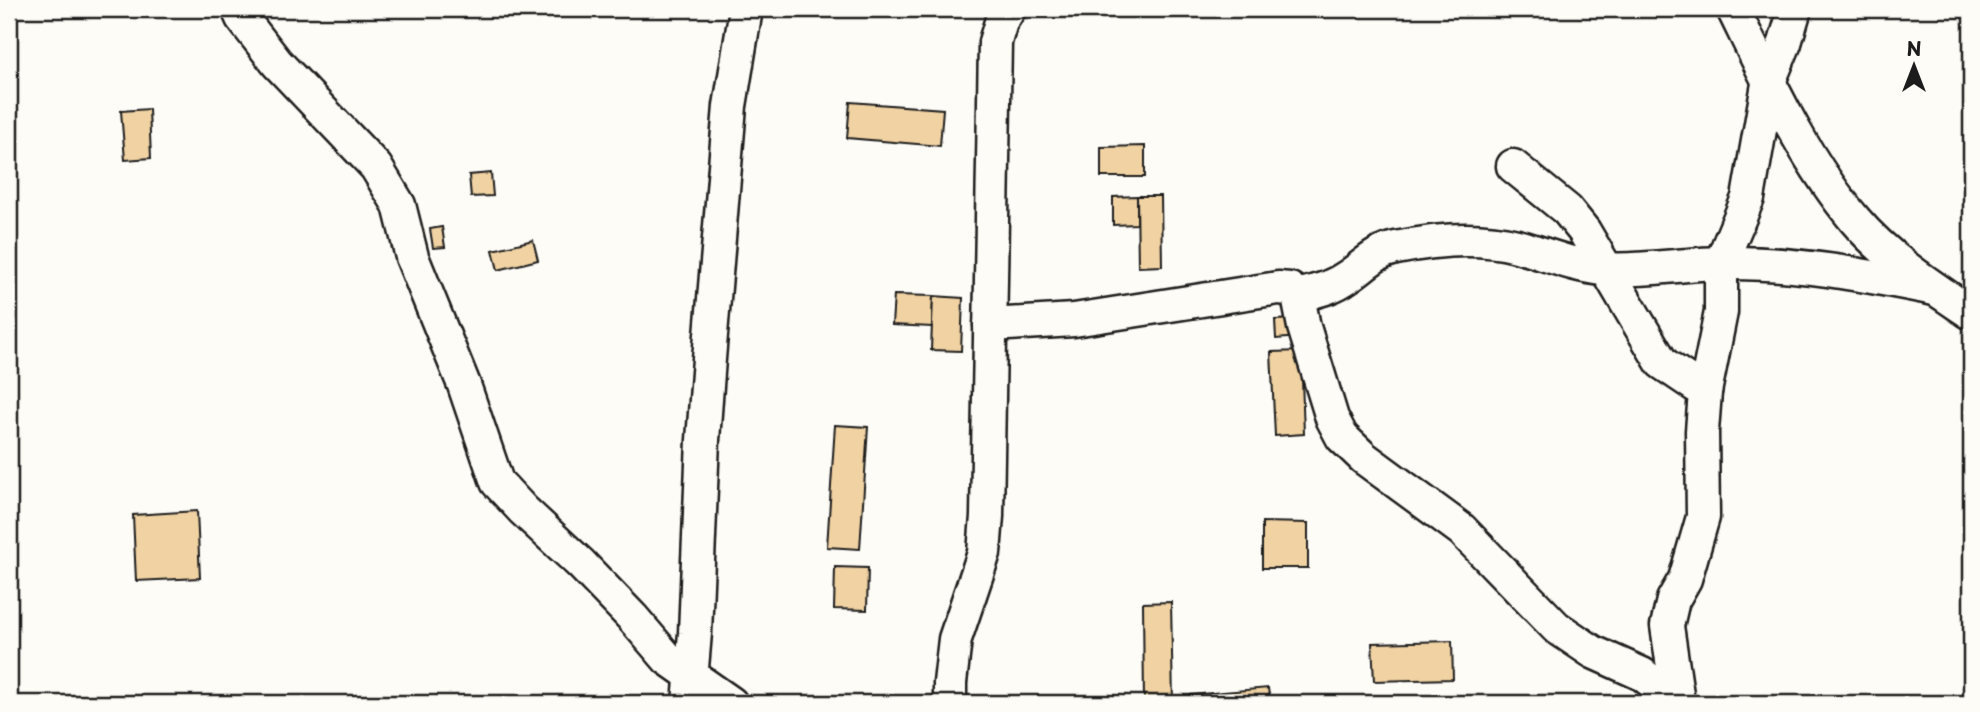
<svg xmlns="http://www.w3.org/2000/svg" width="1980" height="712" font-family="'Playpen Sans',sans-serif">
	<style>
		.building { fill: #f0d2a3; stroke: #1c1c1c; stroke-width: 2 }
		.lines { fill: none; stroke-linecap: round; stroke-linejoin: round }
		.minor-casing { stroke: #1c1c1c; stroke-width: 37 }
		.minor { stroke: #fdfcf7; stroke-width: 32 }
	</style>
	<rect width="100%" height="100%" fill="#fdfcf7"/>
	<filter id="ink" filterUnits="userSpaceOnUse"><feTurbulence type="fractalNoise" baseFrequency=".0143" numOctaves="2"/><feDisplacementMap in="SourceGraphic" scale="14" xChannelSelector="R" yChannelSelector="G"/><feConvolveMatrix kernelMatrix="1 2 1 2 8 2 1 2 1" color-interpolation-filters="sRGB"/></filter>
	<g filter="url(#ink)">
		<g class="building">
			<polygon points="850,102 943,109 940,146 847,138"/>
			<polygon points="149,109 151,158 125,160 121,111"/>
			<polygon points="1145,146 1145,177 1101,177 1101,147"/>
			<polygon points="491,173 493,196 471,197 469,175"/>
			<polygon points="1137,196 1137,224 1113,225 1113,197"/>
			<polygon points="1137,196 1161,196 1162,266 1138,267"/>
			<polygon points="442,227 445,247 433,248 430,229"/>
			<polygon points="533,240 538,260 498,270 493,250"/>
			<polygon points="894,295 933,296 932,327 892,325"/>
			<polygon points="933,296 963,298 961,351 931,350"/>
			<polygon points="1298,319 1299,337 1276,339 1275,320"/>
			<polygon points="1301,351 1304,434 1275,436 1271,352"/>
			<polygon points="835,425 868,427 860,549 827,547"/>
			<polygon points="197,511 200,578 136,581 133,515"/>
			<polygon points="1262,522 1308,523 1308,568 1262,568"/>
			<polygon points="835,567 868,568 867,610 834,609"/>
			<polygon points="1171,602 1173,703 1144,703 1143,603"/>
			<polygon points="1452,641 1453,679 1374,681 1372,643"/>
			<polygon points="1268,688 1270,703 1192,703 1191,695"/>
		</g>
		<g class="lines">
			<g class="minor-casing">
				<g id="minor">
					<polyline points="238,9 242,18 277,63 376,167 399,205 412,257 464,385 497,482 523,510 581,564 632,617 668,659 731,703"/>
					<path d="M1733,9C1769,82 1803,158 1855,220C1887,258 1931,286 1971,313"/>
					<polyline points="1513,166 1567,210 1584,231 1662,363 1705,392"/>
					<path d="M1298,296C1315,291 1332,288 1347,277C1364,266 1375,252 1396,248C1434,240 1479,236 1517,246C1546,254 1573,266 1603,269C1644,272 1685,263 1725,263C1796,262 1865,275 1935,289"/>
					<polyline points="990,325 1074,320 1278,288 1290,289 1298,296 1304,327 1332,418 1342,437 1364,458 1462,530 1556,627 1593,652 1642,674 1679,703"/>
					<polyline points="1678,701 1667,626 1673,600 1685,579 1703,517 1702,431 1705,392 1721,312 1721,263 1748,198 1768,84 1785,43 1795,9"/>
					<polyline points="689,703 695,633 703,440 709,359 730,106 746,9"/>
					<polyline points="950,703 950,683 955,639 984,553 987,516 995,42 1001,22 1009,9"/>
				</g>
			</g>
			<use href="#minor" class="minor"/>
		</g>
	</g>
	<rect width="1980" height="712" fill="none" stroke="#fdfcf7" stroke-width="35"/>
	<rect x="18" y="18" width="1945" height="677" fill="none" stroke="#1c1c1c" stroke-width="2.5" filter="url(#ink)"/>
	<g transform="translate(1914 66)" stroke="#fdfcf7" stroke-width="5" paint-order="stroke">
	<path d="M0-5L12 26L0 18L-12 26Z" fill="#1c1c1c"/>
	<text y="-10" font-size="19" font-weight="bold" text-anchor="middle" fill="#1c1c1c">N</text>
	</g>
</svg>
